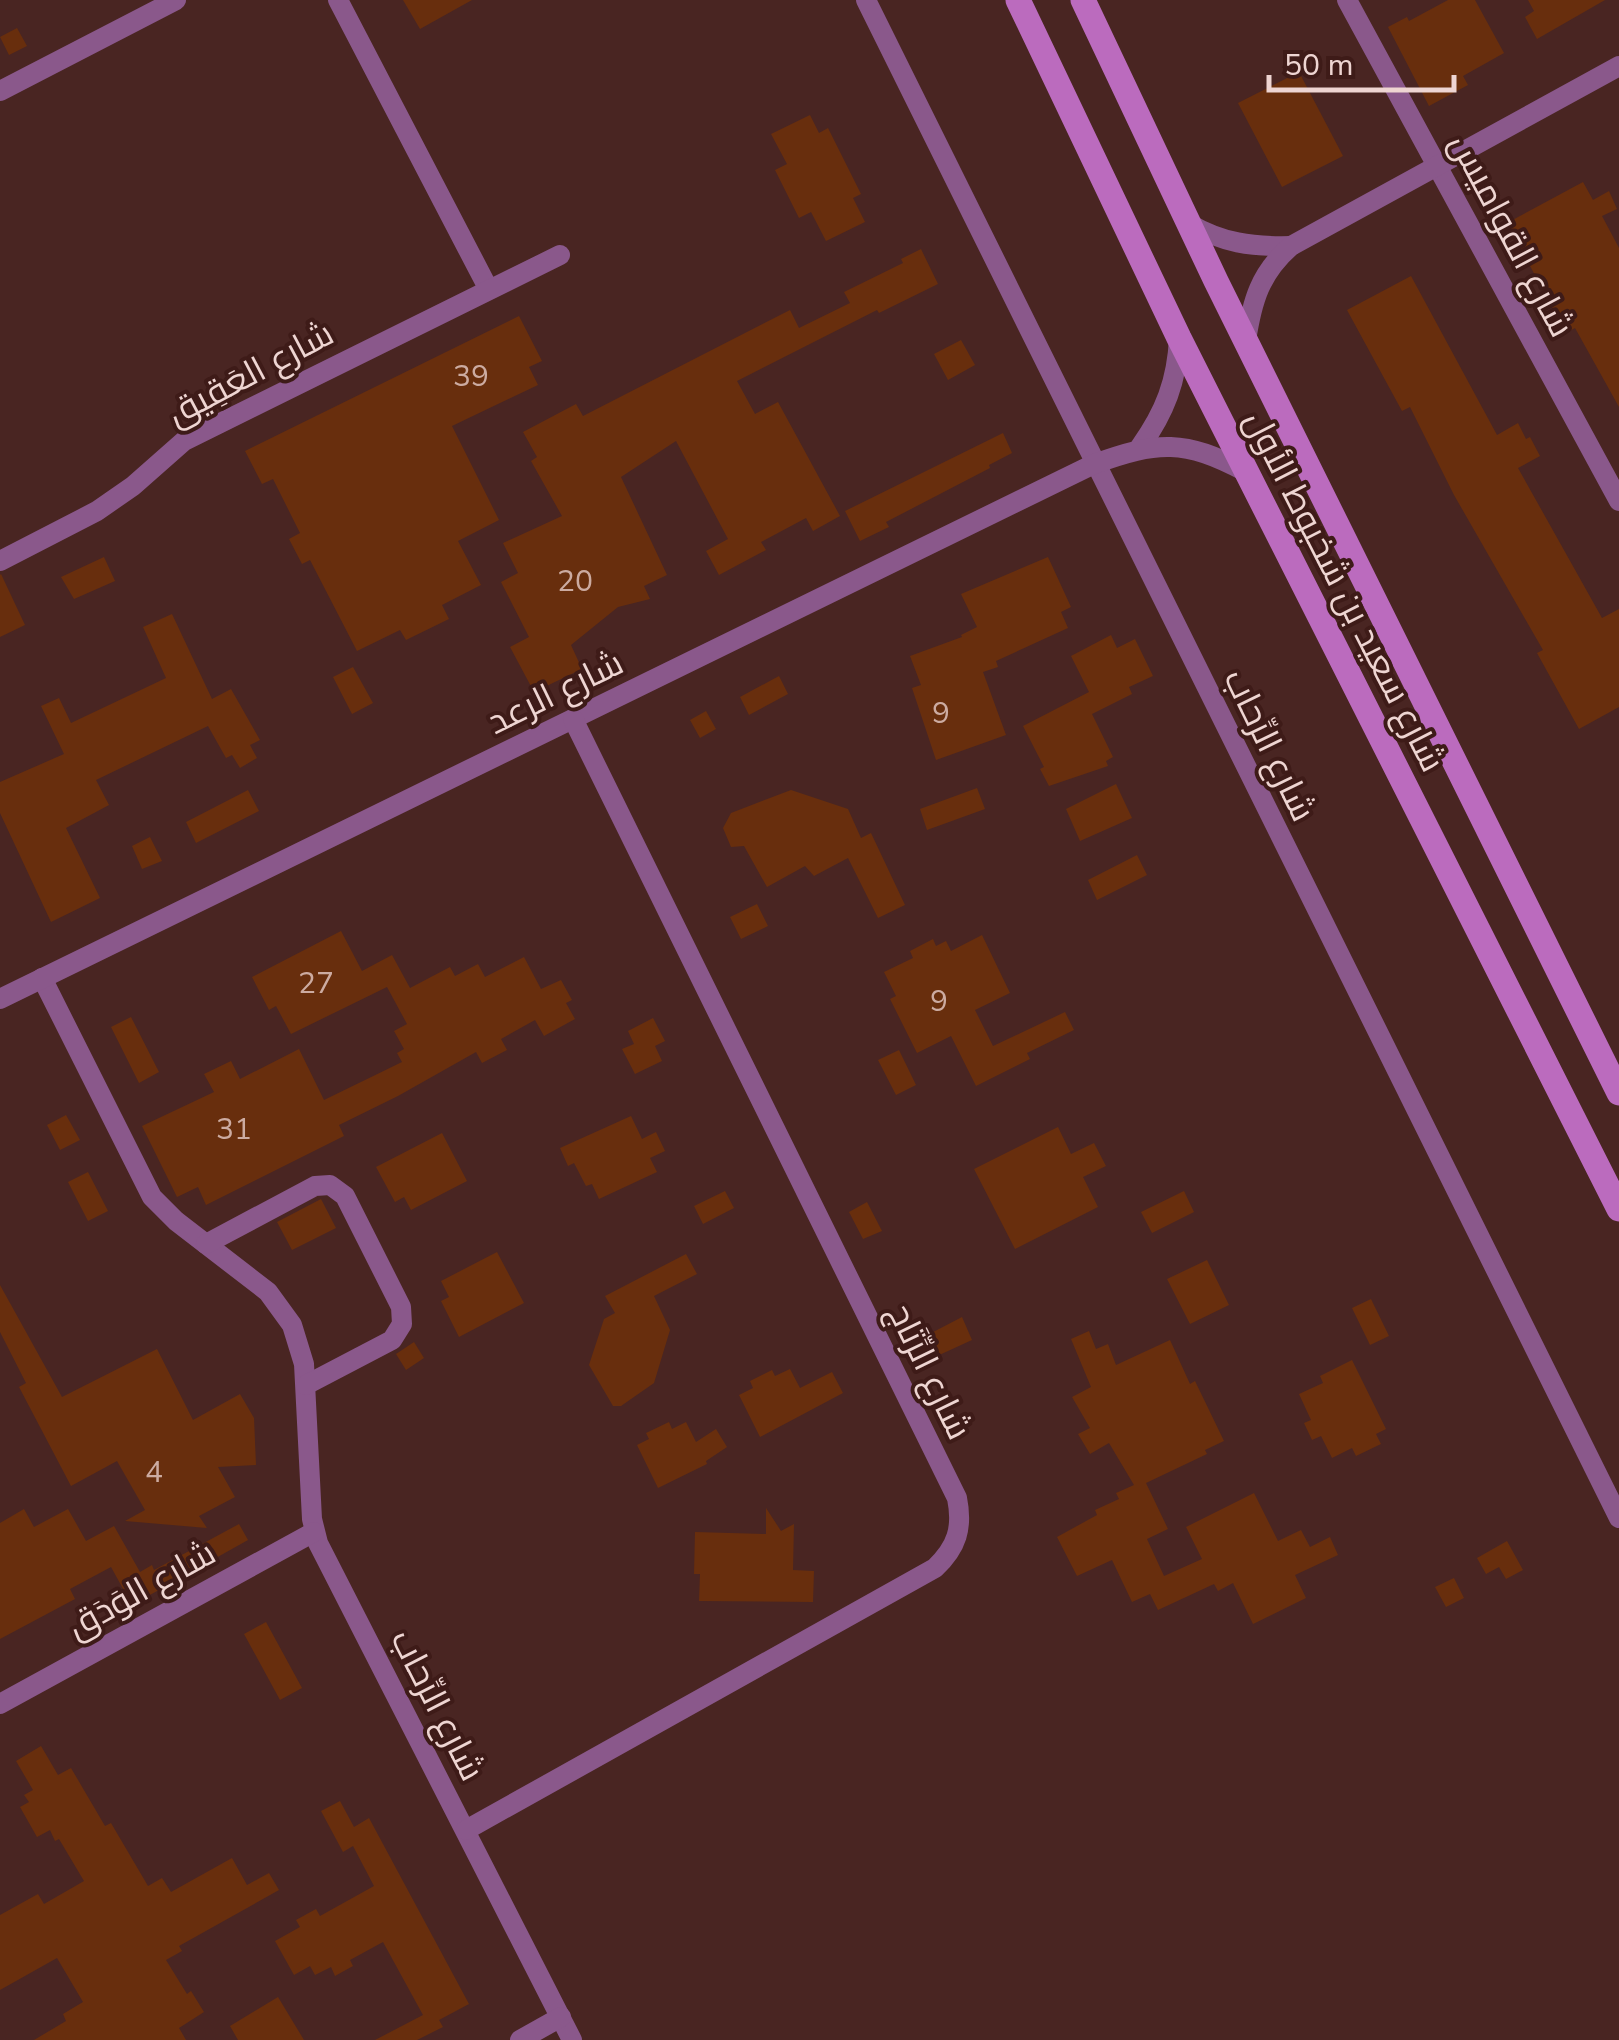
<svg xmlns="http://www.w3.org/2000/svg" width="1619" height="2040" font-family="'Nunito Sans',Cairo,sans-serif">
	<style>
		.building { fill: #682e0d }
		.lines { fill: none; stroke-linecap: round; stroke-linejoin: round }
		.street { stroke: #8a588b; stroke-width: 20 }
		.secondary { stroke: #bb6bbe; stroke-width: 25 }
		.labels { text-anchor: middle; stroke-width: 8; stroke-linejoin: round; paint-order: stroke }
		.number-label { font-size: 30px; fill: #ccaba1 }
		.street-label { font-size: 35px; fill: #eed5d2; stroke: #3e1b18 }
	</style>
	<rect width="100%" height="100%" fill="#492522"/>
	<g class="building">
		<polygon points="403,0 472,0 420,29"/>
		<polygon points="1448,0 1475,0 1504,53 1463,76 1468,85 1429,106 1388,27 1407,17 1409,21"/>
		<polygon points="1528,0 1605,0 1537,39 1525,17 1534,11"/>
		<polygon points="17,28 27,46 9,55 0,37"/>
		<polygon points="1299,72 1343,156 1282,187 1238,103"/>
		<polygon points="810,115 819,133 828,128 861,194 853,198 865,222 826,241 811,212 799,218 775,170 787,164 771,134"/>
		<polygon points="1583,182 1593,200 1609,191 1617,209 1602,216 1619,248 1619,407 1575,328 1566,333 1507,223"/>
		<polygon points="921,249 938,284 879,313 877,310 737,381 755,414 778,402 840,516 813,531 806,518 761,542 766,550 719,575 706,551 728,539 676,441 621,477 667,575 644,586 650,599 618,607 571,645 582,669 534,692 510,647 529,637 501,582 518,573 503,543 562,516 531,461 537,457 523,432 576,404 583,416 790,310 799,328 850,303 844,292 903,263 901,259"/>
		<polygon points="1411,276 1497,435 1518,423 1526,439 1530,437 1540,456 1518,468 1602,618 1619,609 1619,707 1579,729 1537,653 1543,650 1454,495 1410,407 1402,411 1347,310"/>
		<polygon points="519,316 542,361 529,367 538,385 452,426 499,520 458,541 481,585 442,605 449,619 406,640 400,630 357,651 310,560 302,564 289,539 300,533 273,479 262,484 245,451"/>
		<polygon points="961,340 975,365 948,380 934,354"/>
		<polygon points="1003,433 1012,453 989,465 990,468 886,522 889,527 860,541 845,511"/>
		<polygon points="104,557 115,581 74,599 61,577"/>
		<polygon points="1048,557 1071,607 1061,612 1068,628 996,661 998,667 983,672 1006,735 936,760 912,688 921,685 910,656 962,637 961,635 977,627 961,594"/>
		<polygon points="1,574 25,625 0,637 0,575"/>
		<polygon points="172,614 212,699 231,689 260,740 250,745 257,758 240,768 232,755 226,758 208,726 96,780 109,805 66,828 100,898 51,922 0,813 0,782 64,754 41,706 59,698 71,723 166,678 143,627"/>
		<polygon points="1111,635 1117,648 1135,639 1153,676 1129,687 1132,694 1092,714 1113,757 1106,761 1108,766 1049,786 1040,769 1044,767 1023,726 1089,692 1071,656"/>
		<polygon points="353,667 373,703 352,714 333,677"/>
		<polygon points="779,676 788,694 749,715 740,697"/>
		<polygon points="706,711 716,729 700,738 690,720"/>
		<polygon points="1116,784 1132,818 1080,841 1066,809"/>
		<polygon points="977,788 985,809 927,830 920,809"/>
		<polygon points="248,790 259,811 196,843 186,822"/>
		<polygon points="791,790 848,809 861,838 871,833 905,905 878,918 848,858 814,876 805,866 767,887 744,846 731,847 723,828 731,813"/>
		<polygon points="150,837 162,861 142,869 132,846"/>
		<polygon points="1137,855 1147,875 1097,900 1088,880"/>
		<polygon points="757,904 768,926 741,939 730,917"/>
		<polygon points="341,931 362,971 392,955 410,988 450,967 455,976 478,964 485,977 524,957 541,989 561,980 572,1000 566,1003 575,1019 544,1036 535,1020 501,1039 507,1050 482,1063 476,1052 398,1096 339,1125 344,1136 206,1205 198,1187 177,1197 142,1126 214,1092 204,1074 231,1061 240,1079 299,1049 324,1100 402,1062 397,1053 404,1049 394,1031 407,1024 387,987 291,1034 276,1006 269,1010 252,977"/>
		<polygon points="982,935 1010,993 975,1010 993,1046 1065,1012 1074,1030 1027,1053 1030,1059 976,1086 951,1036 917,1053 890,999 896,996 884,972 913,958 910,951 933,939 936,946 946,941 951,951"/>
		<polygon points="131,1017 159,1072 139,1083 111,1027"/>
		<polygon points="653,1018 665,1041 655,1046 662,1061 635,1074 622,1049 634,1044 628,1031"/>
		<polygon points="899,1050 916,1085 896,1095 878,1060"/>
		<polygon points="66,1115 80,1140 60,1150 47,1125"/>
		<polygon points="631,1116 642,1139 656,1132 665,1151 650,1158 657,1172 599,1199 592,1184 586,1186 574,1163 568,1166 560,1148"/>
		<polygon points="1058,1127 1071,1154 1094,1143 1106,1166 1083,1177 1098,1207 1015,1249 974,1169"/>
		<polygon points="442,1133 467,1181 411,1210 404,1197 395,1202 376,1167"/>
		<polygon points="88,1172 108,1211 88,1221 68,1182"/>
		<polygon points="725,1191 734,1208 703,1224 694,1206"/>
		<polygon points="1184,1191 1194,1212 1152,1233 1141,1212"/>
		<polygon points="321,1199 336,1228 292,1250 277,1222"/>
		<polygon points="867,1202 882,1231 863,1239 849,1212"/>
		<polygon points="497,1252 524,1303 459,1337 441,1301 449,1297 441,1281"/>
		<polygon points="686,1254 697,1274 654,1296 670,1330 654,1383 621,1406 613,1406 589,1365 604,1319 615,1313 605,1296"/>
		<polygon points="1207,1260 1229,1305 1190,1324 1167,1279"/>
		<polygon points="0,1285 62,1397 157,1349 193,1420 240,1394 254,1418 256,1465 218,1467 235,1497 199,1516 207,1528 125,1521 145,1510 117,1461 71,1486 19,1387 26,1383 0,1332"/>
		<polygon points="1371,1299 1389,1336 1370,1345 1352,1308"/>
		<polygon points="962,1317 972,1340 924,1362 914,1342"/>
		<polygon points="1089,1331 1096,1349 1108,1344 1116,1365 1170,1340 1190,1384 1195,1381 1224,1441 1205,1450 1207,1454 1146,1483 1168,1529 1147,1539 1164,1576 1202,1559 1186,1527 1254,1493 1278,1541 1301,1530 1310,1547 1330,1537 1338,1555 1295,1575 1306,1598 1253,1624 1233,1583 1218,1591 1214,1584 1158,1610 1150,1594 1132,1602 1112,1560 1077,1576 1057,1537 1097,1515 1095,1510 1119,1499 1116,1493 1134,1485 1109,1443 1090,1454 1078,1434 1090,1428 1072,1397 1091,1387 1071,1339"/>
		<polygon points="414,1342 424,1358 406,1370 396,1354"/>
		<polygon points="1352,1360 1386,1429 1376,1434 1381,1444 1356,1456 1352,1448 1332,1458 1321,1436 1312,1440 1304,1423 1311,1420 1299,1394 1323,1383 1320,1376"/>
		<polygon points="790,1369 800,1388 832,1372 843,1393 760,1437 739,1395 753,1388 750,1381 772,1370 775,1376"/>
		<polygon points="669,1422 672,1429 686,1422 696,1442 716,1429 727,1447 706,1461 707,1464 658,1488 637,1445 649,1439 646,1433"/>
		<polygon points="766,1508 781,1531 794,1524 793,1570 814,1571 813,1602 699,1601 700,1574 694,1574 695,1532 766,1534"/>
		<polygon points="24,1509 34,1527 68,1509 86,1541 114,1526 140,1572 152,1565 154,1570 239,1524 248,1540 132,1605 111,1567 70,1589 75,1599 0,1639 0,1523"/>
		<polygon points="1507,1541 1523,1570 1506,1579 1499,1567 1486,1574 1477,1558"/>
		<polygon points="1454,1578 1464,1598 1446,1607 1435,1587"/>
		<polygon points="266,1622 302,1688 280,1700 244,1634"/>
		<polygon points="41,1746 58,1775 71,1768 105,1826 111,1823 148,1886 162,1878 171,1892 232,1858 247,1885 269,1873 279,1890 179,1946 182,1951 166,1960 187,1994 191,1991 204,2012 179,2028 186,2040 34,2040 66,2021 63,2014 83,2002 57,1958 0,1990 0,1915 38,1894 44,1904 84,1881 59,1839 55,1841 50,1830 37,1837 20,1807 29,1802 24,1795 33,1790 16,1761"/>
		<polygon points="340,1801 354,1827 369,1818 469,2004 439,2020 443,2027 417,2040 375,2040 423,2015 383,1942 350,1960 353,1966 335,1976 331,1967 315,1975 310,1966 294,1975 275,1941 300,1927 296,1920 316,1909 320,1916 374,1886 353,1846 343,1852 321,1811"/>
		<polygon points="278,1997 304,2040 238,2040 230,2026"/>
	</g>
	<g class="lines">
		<g class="street">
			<polyline points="338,0 488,288"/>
			<polyline points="866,0 1619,1518"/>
			<polyline points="1347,0 1619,501"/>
			<polyline points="0,91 176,0"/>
			<path d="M1188,223C1222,243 1252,247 1291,246"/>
			<path d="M1246,341C1252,301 1260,273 1291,246L1619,66"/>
			<path d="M1140,447C1165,412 1177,381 1179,338"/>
			<polyline points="0,561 97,511 133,486 184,441 560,255"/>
			<polyline points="42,978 152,1197 176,1221 268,1292 292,1325 304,1364 312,1519 318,1543 572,2040"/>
			<path d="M0,999L1094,464C1158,441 1184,439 1246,472"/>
			<polyline points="206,1244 315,1186 330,1185 345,1196 401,1307 402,1324 392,1340 306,1385"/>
			<polyline points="0,1704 314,1532"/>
			<path d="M466,1830L935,1568C957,1547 963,1528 957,1498L573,719"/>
			<polyline points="520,2040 561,2017"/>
		</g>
		<g class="secondary">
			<polyline points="1018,0 1179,338 1619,1209"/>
			<polyline points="1083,0 1216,281 1619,1093"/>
		</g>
	</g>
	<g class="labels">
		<g class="number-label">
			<text x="471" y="386">39</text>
			<text x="575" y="591">20</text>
			<text x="941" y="723">9</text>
			<text x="316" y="993">27</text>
			<text x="939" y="1011">9</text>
			<text x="234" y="1139">31</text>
			<text x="154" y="1482">4</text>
		</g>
		<g class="street-label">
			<text transform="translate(1512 235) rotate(62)" y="12">شارع القواميس</text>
			<text transform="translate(250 373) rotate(-28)" y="12">شارع العَقِيق</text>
			<text transform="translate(1345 591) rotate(63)" y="12">شارع سعيد بن شخبوط الأول</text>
			<text transform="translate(555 692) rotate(-26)" y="12">شارع الرعد</text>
			<text transform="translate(1270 745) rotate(64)" y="12">شارع الرِّحاب</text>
			<text transform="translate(930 1371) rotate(64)" y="12">شارع الرِّتَاج</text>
			<text transform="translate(141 1589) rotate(-29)" y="12">شارع الوَدَق</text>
			<text transform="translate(438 1705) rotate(63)" y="12">شارع الرِّحاب</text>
		</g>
	</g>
	<path d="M1269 75v15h185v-15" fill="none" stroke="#eed5d2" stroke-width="5"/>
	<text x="1284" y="75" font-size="30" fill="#eed5d2" stroke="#3e1b18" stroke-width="8" paint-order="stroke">50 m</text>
</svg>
